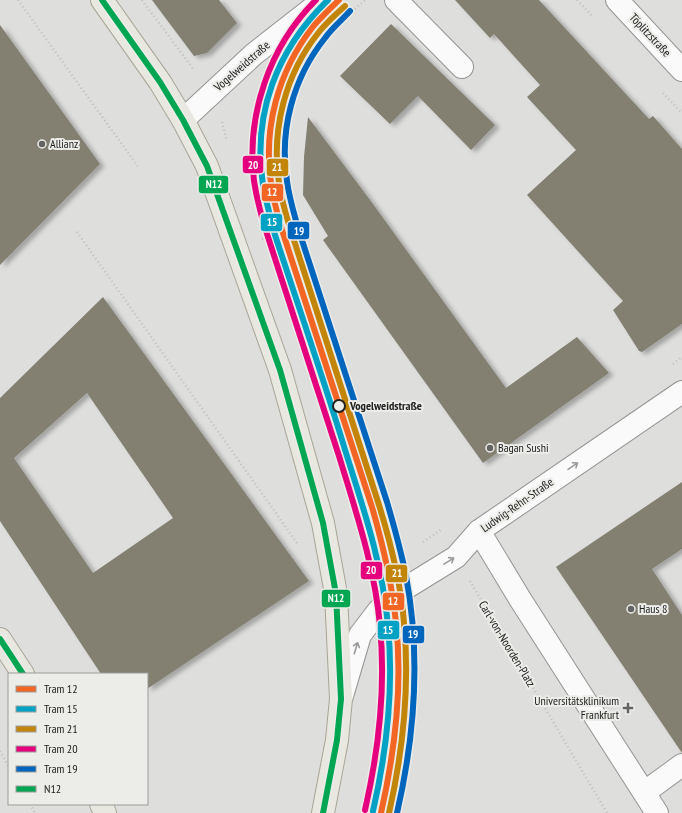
<svg xmlns="http://www.w3.org/2000/svg" width="682" height="813" font-family="'PT Sans Narrow',sans-serif">
	<style>
		.building { fill: #838072; fill-rule: evenodd; filter: url(#shadow) }
		.lines { fill: none; stroke-linecap: round; stroke-linejoin: round }
		.minor-casing { stroke: #949493; stroke-width: 24 }
		.major-casing { stroke: #a8a596; stroke-width: 24 }
		.path { stroke: #bfbfbe; stroke-width: 2.5; stroke-dasharray: 1 3; stroke-linecap: butt }
		.minor { stroke: #fafafa; stroke-width: 22 }
		.major { stroke: #e9e8e0; stroke-width: 22 }
		.bus-1-casing { stroke: #ecece9; stroke-width: 9 }
		.bus-1 { stroke: #00a651; stroke-width: 6 }
		.tram-1-casing { stroke: #ecece9; stroke-width: 9 }
		.tram-2-casing { stroke: #ecece9; stroke-width: 9 }
		.tram-3-casing { stroke: #ecece9; stroke-width: 9 }
		.tram-4-casing { stroke: #ecece9; stroke-width: 9 }
		.tram-5-casing { stroke: #ecece9; stroke-width: 9 }
		.tram-1 { stroke: #f26522; stroke-width: 6 }
		.tram-2 { stroke: #02a2c5; stroke-width: 6 }
		.tram-3 { stroke: #c28508; stroke-width: 6 }
		.tram-4 { stroke: #e5007d; stroke-width: 6 }
		.tram-5 { stroke: #0065bd; stroke-width: 6 }
		.oneway { stroke: #999998 }
		.poi-dot { fill: #646463; stroke: #ecece9; stroke-width: 1.5 }
		.stop-dot { fill: #ecece9; stroke: #222221; stroke-width: 2 }
		.labels { text-anchor: middle; stroke-width: 4; stroke-linejoin: round; paint-order: stroke }
		.street-label { font-size: 12px; fill: #222221; stroke: #ecece9 }
		.poi-label { font-size: 12px; fill: #222221; stroke: #ecece9; text-anchor: start }
		.stop-label { font-size: 12px; font-weight: bold; fill: #222221; stroke: #ecece9; text-anchor: start }
		.line-badge { stroke: #ecece9; stroke-width: 1.5 }
		.badge-label { font-size: 11px; text-anchor: middle; font-weight: bold; fill: #fff }
	</style>
	<defs>
		<filter id="shadow"><feDropShadow dx="4.5" dy="2.5" stdDeviation="2" flood-color="#0004"/></filter>
	</defs>
	<rect width="100%" height="100%" fill="#dededd"/>
	<g class="building">
		<polygon points="152,0 219,0 237,23 207,53 194,56"/>
		<polygon points="455,0 539,0 649,119 653,116 682,149 682,324 642,352 639,351 613,310 623,301 527,195 576,150 527,97 540,85 494,34 490,38"/>
		<polygon points="391,24 495,125 471,150 418,96 390,124 340,76"/>
		<polygon points="0,25 100,164 0,265"/>
		<polygon points="308,117 373,204 506,388 577,337 609,373 483,463 323,240 328,236 303,195 304,157"/>
		<path d="M103,297L309,581L147,689V674H101L0,521V398ZM87,393L173,518L93,573L14,458Z"/>
		<polygon points="682,482 682,549 652,569 682,615 682,753 556,567"/>
	</g>
	<g class="lines">
		<g class="minor-casing">
			<g id="minor">
				<polyline points="396,0 462,67"/>
				<polyline points="617,0 682,70"/>
				<polyline points="183,120 254,54 323,0"/>
				<polyline points="479,531 520,599 657,813"/>
				<polyline points="342,696 360,635 379,610 409,586 456,557 479,531 682,392"/>
				<polyline points="645,792 682,765"/>
			</g>
		</g>
		<g class="major-casing">
			<g id="major">
				<polyline points="102,0 160,82 183,120 207,166 280,370 323,523 336,594 341,699 337,740 323,813"/>
				<polyline points="0,639 23,674"/>
				<polyline points="101,804 105,813"/>
			</g>
		</g>
		<g class="path">
			<polyline points="18,0 139,168"/>
			<polyline points="142,0 194,70"/>
			<polyline points="577,0 593,17"/>
			<polyline points="346,17 365,0"/>
			<polyline points="663,93 682,113"/>
			<polyline points="222,122 227,141"/>
			<polyline points="77,232 297,543"/>
			<polyline points="262,239 296,229"/>
			<polyline points="304,252 287,200 283,129 307,63 336,28"/>
			<polyline points="673,364 682,357"/>
			<polyline points="389,516 401,558"/>
			<polyline points="423,542 441,530"/>
			<polyline points="361,575 393,561"/>
			<polyline points="470,581 607,813"/>
			<polyline points="0,751 9,767"/>
			<polyline points="30,804 35,813"/>
		</g>
		<use href="#minor" class="minor"/>
		<use href="#major" class="major"/>
		<g class="bus-1-casing">
			<g id="bus-1">
				<polyline points="102,0 160,82 183,120 207,166 280,370 323,523 336,594 341,699 337,740 323,813"/>
				<polyline points="0,639 23,674"/>
			</g>
		</g>
		<use href="#bus-1" class="bus-1"/>
		<g class="tram-1-casing">
			<path id="tram-1" d="M339,0C330,9 320,18 312,28C278,72 263,128 271,183C273,200 278,216 283,233L372,507C383,545 392,583 396,623C403,687 395,751 381,813"/>
		</g>
		<g class="tram-2-casing">
			<path id="tram-2" d="M328,0C277,49 252,114 263,185C266,202 271,219 275,235C299,308 324,380 346,453C364,510 383,566 388,626C394,688 387,750 373,811"/>
		</g>
		<g class="tram-3-casing">
			<path id="tram-3" d="M345,6C336,14 327,22 319,32C285,74 271,130 279,183C281,199 286,215 291,231L379,505C391,544 401,583 404,623C410,687 403,751 389,813"/>
		</g>
		<g class="tram-4-casing">
			<path id="tram-4" d="M316,0C269,47 246,115 254,181C257,200 262,219 268,237C292,310 316,383 339,456C356,512 375,568 380,626C386,688 379,749 365,810"/>
		</g>
		<g class="tram-5-casing">
			<path id="tram-5" d="M350,11C342,20 332,28 325,38C293,78 279,130 287,181C289,197 294,213 298,228L387,502C394,526 401,551 406,576C421,655 415,735 397,813"/>
		</g>
		<use href="#tram-1" class="tram-1"/>
		<use href="#tram-2" class="tram-2"/>
		<use href="#tram-3" class="tram-3"/>
		<use href="#tram-4" class="tram-4"/>
		<use href="#tram-5" class="tram-5"/>
	</g>
	<defs><path id="oneway-shaft" d="M-6 0H5M1.5-3L5.5 0L1.5 3" fill="none" stroke-width="1.6" stroke-linecap="round" stroke-linejoin="round"/></defs>
	<g class="oneway">
		<use href="#oneway-shaft" transform="translate(573 466) rotate(-34)"/>
		<use href="#oneway-shaft" transform="translate(449 561) rotate(-32)"/>
		<use href="#oneway-shaft" transform="translate(356 648) rotate(-73)"/>
	</g>
	<g class="poi-dot">
		<circle cx="42" cy="144" r="4"/>
		<circle cx="490" cy="448" r="4"/>
		<circle cx="631" cy="609" r="4"/>
		<path d="M626 702h4v4h4v4h-4v4h-4v-4h-4v-4h4z"/>
	</g>
	<circle class="stop-dot" cx="339" cy="406" r="6"/>
	<g class="labels">
		<g class="street-label">
			<text transform="translate(650 35) rotate(47)" y="4">Töplitzstraße</text>
			<text transform="translate(242 66) rotate(-41)" y="4">Vogelweidstraße</text>
			<text transform="translate(517 505) rotate(-35)" y="4">Ludwig-Rehn-Straße</text>
			<text transform="translate(507 644) rotate(59)" y="4">Carl-von-Noorden-Platz</text>
		</g>
		<g class="poi-label">
			<text x="50" y="148">Allianz</text>
			<text x="498" y="452">Bagan Sushi</text>
			<text x="639" y="613">Haus 8</text>
			<text x="619" y="705" text-anchor="end">Universitätsklinikum<tspan x="619" dy="14">Frankfurt</tspan></text>
		</g>
		<g class="stop-label">
			<text x="350" y="410">Vogelweidstraße</text>
		</g>
	</g>
	<g class="line-badge">
		<rect x="242" y="155" width="22" height="19" rx="4" fill="#e5007d"/>
		<rect x="266" y="158" width="23" height="19" rx="4" fill="#c28508"/>
		<rect x="198" y="175" width="31" height="19" rx="4" fill="#00a651"/>
		<rect x="261" y="183" width="23" height="19" rx="4" fill="#f26522"/>
		<rect x="260" y="213" width="23" height="19" rx="4" fill="#02a2c5"/>
		<rect x="287" y="221" width="23" height="19" rx="4" fill="#0065bd"/>
		<rect x="360" y="561" width="23" height="19" rx="4" fill="#e5007d"/>
		<rect x="385" y="564" width="23" height="19" rx="4" fill="#c28508"/>
		<rect x="321" y="589" width="30" height="19" rx="4" fill="#00a651"/>
		<rect x="382" y="592" width="23" height="19" rx="4" fill="#f26522"/>
		<rect x="377" y="620" width="23" height="20" rx="4" fill="#02a2c5"/>
		<rect x="402" y="625" width="23" height="19" rx="4" fill="#0065bd"/>
	</g>
	<g class="badge-label">
		<text x="253" y="169">20</text>
		<text x="277" y="171">21</text>
		<text x="214" y="188">N12</text>
		<text x="272" y="196">12</text>
		<text x="272" y="226">15</text>
		<text x="299" y="235">19</text>
		<text x="371" y="574">20</text>
		<text x="397" y="577">21</text>
		<text x="336" y="602">N12</text>
		<text x="393" y="605">12</text>
		<text x="388" y="634">15</text>
		<text x="413" y="638">19</text>
	</g>
	<rect x="8" y="673" width="140" height="132" fill="#ecece9" stroke="#9b9b99"/>
	<rect x="16" y="686" width="20" height="6" fill="#f26522" stroke="#9b9b99"/>
	<text x="44" y="693" font-size="12" fill="#222221">Tram 12</text>
	<rect x="16" y="706" width="20" height="6" fill="#02a2c5" stroke="#9b9b99"/>
	<text x="44" y="713" font-size="12" fill="#222221">Tram 15</text>
	<rect x="16" y="726" width="20" height="6" fill="#c28508" stroke="#9b9b99"/>
	<text x="44" y="733" font-size="12" fill="#222221">Tram 21</text>
	<rect x="16" y="746" width="20" height="6" fill="#e5007d" stroke="#9b9b99"/>
	<text x="44" y="753" font-size="12" fill="#222221">Tram 20</text>
	<rect x="16" y="766" width="20" height="6" fill="#0065bd" stroke="#9b9b99"/>
	<text x="44" y="773" font-size="12" fill="#222221">Tram 19</text>
	<rect x="16" y="786" width="20" height="6" fill="#00a651" stroke="#9b9b99"/>
	<text x="44" y="793" font-size="12" fill="#222221">N12</text>
</svg>
